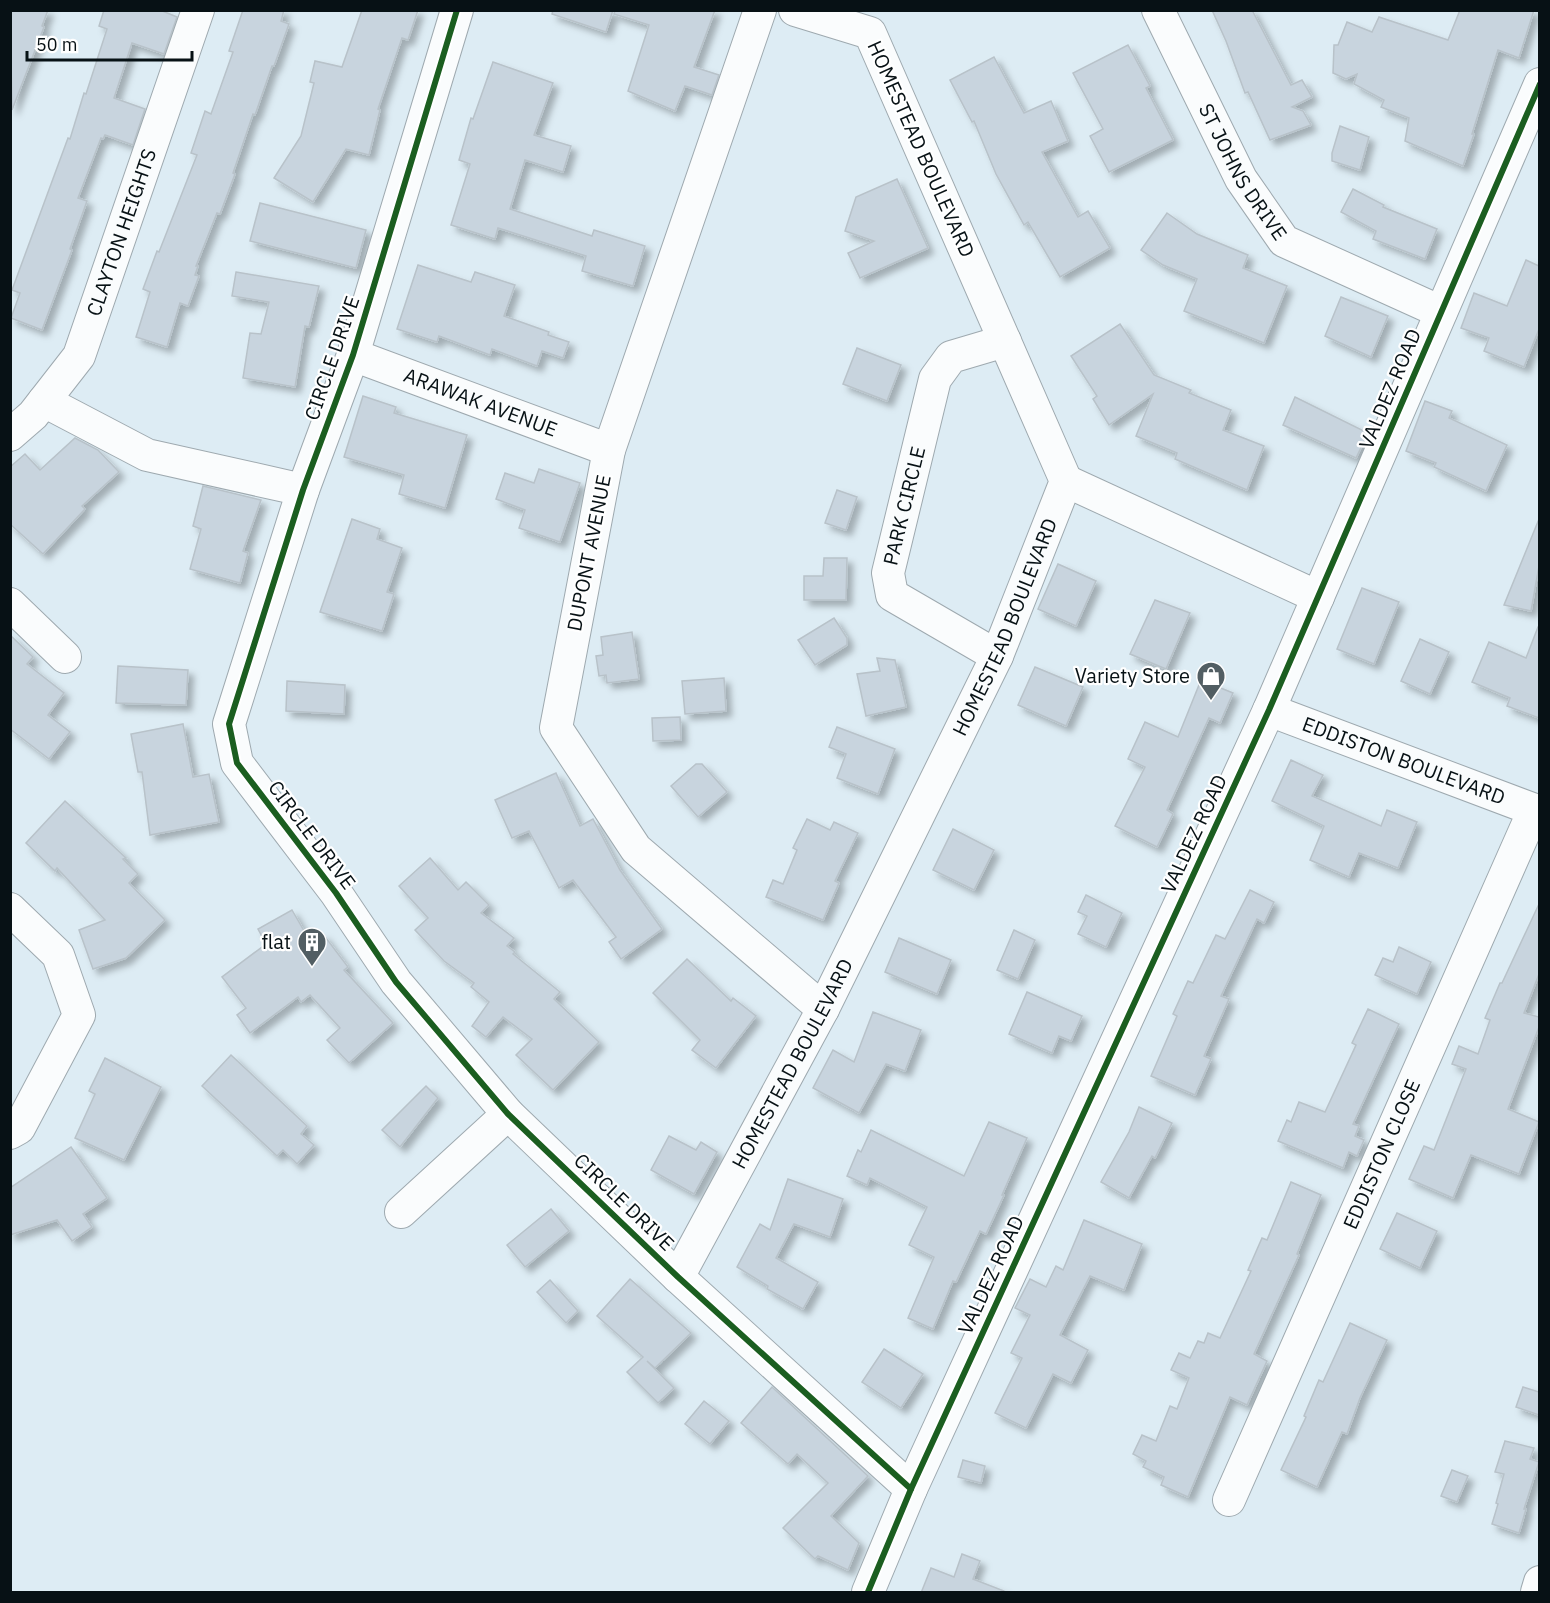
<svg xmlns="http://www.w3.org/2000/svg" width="1550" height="1603" font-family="'IBM Plex Sans',sans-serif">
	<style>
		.building { fill: #c8d4de; stroke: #b8c2c9; stroke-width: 1.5; filter: url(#shadow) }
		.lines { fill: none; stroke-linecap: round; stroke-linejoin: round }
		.minor-casing { stroke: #9ea9af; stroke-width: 34 }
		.minor { stroke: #fafcfd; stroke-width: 32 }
		.cycleway-casing { stroke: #fff; stroke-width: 10 }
		.cycleway { stroke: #1b5e20; stroke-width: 6 }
		.labels { text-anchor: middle; stroke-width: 4.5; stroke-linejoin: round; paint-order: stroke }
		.street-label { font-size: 20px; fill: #071115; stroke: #fff }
		.poi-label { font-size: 20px; fill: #071115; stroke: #fff; text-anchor: end }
	</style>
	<defs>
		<filter id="shadow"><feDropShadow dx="5.5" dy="5.5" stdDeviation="3" flood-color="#0004"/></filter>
	</defs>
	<rect width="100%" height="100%" fill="#ddecf4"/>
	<g class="building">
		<polygon points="10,10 48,10 42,26 44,27 12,110"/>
		<polygon points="104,10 160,10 177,17 164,54 132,43 114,98 145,109 133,145 105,135 103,139 101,138 78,198 87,201 70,249 72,250 42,330 11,318 20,293 12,290 68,138 70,139 84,93 86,94 107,29 99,26"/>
		<polygon points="243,10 284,10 281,21 289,24 274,66 272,66 255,115 253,114 233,173 235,174 220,214 217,213 196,266 198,266 195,275 199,276 188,306 180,303 167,347 136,337 150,292 143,289 157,251 159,252 197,155 191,153 205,111 211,114 233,52 229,51"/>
		<polygon points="362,10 418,10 408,40 402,38 378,109 380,110 369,155 346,149 313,202 274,178 301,136 314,83 310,82 315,61 342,67"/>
		<polygon points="553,10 613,10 606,32 552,14"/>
		<polygon points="615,10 715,10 694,67 719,75 712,95 685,86 675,111 628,91 649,25 614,14"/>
		<polygon points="1212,10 1252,10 1291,85 1302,80 1312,97 1292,107 1303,111 1311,125 1270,140 1248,92 1245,93 1226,41"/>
		<polygon points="1460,10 1534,10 1519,58 1498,50 1472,134 1474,134 1463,166 1405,141 1409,118 1381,107 1384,100 1354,84 1357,74 1346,79 1333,73 1334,45 1338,45 1347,22 1372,32 1379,17 1448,40"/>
		<polygon points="1128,45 1150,86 1146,88 1173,140 1109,172 1090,136 1103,129 1073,73"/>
		<polygon points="994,57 1024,113 1051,101 1068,141 1042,152 1078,217 1088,211 1110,248 1060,277 1028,222 1024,225 996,174 974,121 972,122 950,80"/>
		<polygon points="493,62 553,83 534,135 571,146 563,172 525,160 510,209 592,236 594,230 645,246 633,286 582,271 586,256 498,228 495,239 451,225 470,164 459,160 471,118 473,119"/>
		<polygon points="1340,126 1369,137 1360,170 1332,161 1332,153"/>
		<polygon points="897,179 928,248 860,278 848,253 874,241 845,231 856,197"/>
		<polygon points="1353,189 1384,205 1383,207 1437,229 1425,259 1373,239 1376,231 1341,212"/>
		<polygon points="260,203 366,230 356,268 250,241"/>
		<polygon points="1167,213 1197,234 1248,255 1243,268 1287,286 1264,343 1184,311 1197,279 1163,265 1141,250"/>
		<polygon points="1526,260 1539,266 1539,329 1524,367 1484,351 1489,338 1461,328 1474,293 1507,306"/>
		<polygon points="418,265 471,282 475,272 515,285 504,316 549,332 548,335 569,342 563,358 542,351 537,366 492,349 490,355 439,336 437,342 397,329"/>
		<polygon points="236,272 319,286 309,327 305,326 295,387 243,378 250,333 261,334 269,302 232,296"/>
		<polygon points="1341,297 1388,316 1371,357 1325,336"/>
		<polygon points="1120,324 1154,375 1191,390 1189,393 1231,410 1223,430 1264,446 1247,490 1175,459 1177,453 1136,436 1153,394 1109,425 1093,399 1097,396 1071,356"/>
		<polygon points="857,348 901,365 887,401 843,384"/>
		<polygon points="363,396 396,407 394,413 467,435 445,508 399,494 404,475 344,457"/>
		<polygon points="1295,397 1368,433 1356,458 1283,425"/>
		<polygon points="1425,401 1452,411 1449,418 1507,445 1486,491 1434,467 1436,463 1406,451"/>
		<polygon points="75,438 98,450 119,472 82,506 85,509 43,554 10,524 10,467 25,454 40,470"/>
		<polygon points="539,469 580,483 560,542 519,528 525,510 496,499 505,473 534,483"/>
		<polygon points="203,486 261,500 243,551 248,553 240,583 190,569 201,529 193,526"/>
		<polygon points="837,490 857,497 846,530 825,523"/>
		<polygon points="352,519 380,529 377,539 402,548 387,592 394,594 382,631 320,612"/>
		<polygon points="1539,519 1539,566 1531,611 1504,605"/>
		<polygon points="824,558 847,558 846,600 804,600 804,576 823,576"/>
		<polygon points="1058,564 1096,581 1076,626 1038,609"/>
		<polygon points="1362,588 1399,602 1374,664 1337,649"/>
		<polygon points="1155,600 1190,613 1166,669 1130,654"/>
		<polygon points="834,618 847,638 847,645 815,665 798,640"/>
		<polygon points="1538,627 1539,627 1539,718 1507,706 1510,698 1472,682 1489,642 1526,658"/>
		<polygon points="632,632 639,679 607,683 606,675 599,676 596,656 603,655 601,637"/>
		<polygon points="10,635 33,657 27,664 64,693 48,715 70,732 49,759 10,729"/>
		<polygon points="1420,639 1449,652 1430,694 1401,681"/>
		<polygon points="877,658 895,660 906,707 866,716 857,674 880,671"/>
		<polygon points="118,666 188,670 186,705 116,703"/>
		<polygon points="1035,667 1083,687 1066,726 1018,705"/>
		<polygon points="724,678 726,711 685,714 682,681"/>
		<polygon points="1201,680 1233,693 1220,723 1209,718 1167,810 1173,814 1157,847 1115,826 1145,767 1128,759 1145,722 1178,737"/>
		<polygon points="287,681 345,685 344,714 286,711"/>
		<polygon points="680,717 681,740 653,741 652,718"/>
		<polygon points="183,724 193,777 209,774 219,822 150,835 142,772 138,772 131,734"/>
		<polygon points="837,727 895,749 878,794 837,778 846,754 829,747"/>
		<polygon points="1291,760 1323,775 1312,796 1381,826 1387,810 1417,822 1398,868 1359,853 1349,877 1310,860 1324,826 1272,801"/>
		<polygon points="696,764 702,764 727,792 698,817 671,786"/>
		<polygon points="556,773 580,826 593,819 620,870 662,929 621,959 609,942 616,937 573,880 559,888 529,831 512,838 495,800"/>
		<polygon points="65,801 126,858 123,859 138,874 129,883 165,920 126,958 93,969 79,930 105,920 57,868 55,871 26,843"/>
		<polygon points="807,819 830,830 834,822 858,833 835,881 839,883 823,920 766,897 773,880 783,884 797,850 793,848"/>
		<polygon points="953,829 994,850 974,890 933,870"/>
		<polygon points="430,858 458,890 466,882 489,905 481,913 514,938 507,946 515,952 513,954 560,992 554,999 599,1042 553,1090 516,1055 532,1039 503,1017 486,1037 472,1026 489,1002 471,987 474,983 444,961 415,930 428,918 399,886"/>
		<polygon points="1250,890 1274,902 1264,923 1257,919 1221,996 1229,999 1204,1056 1211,1059 1195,1095 1151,1076 1177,1016 1173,1014 1188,981 1193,983 1216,935 1225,939"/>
		<polygon points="1086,895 1122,913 1106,947 1078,934 1087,916 1078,912"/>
		<polygon points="1539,904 1539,974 1524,1013 1539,1017 1539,1027 1508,1109 1539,1122 1519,1174 1471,1155 1453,1198 1409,1179 1424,1146 1434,1150 1466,1069 1452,1064 1459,1046 1478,1054 1490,1020 1485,1018 1500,983 1502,983"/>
		<polygon points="292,910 311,943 323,934 348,967 344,970 393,1023 349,1063 327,1040 340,1028 310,995 301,1002 298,997 250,1033 237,1015 246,1008 222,977 266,944 258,929"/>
		<polygon points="1014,930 1035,940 1018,979 997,970"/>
		<polygon points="899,938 951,960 937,994 885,972"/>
		<polygon points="1399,947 1431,962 1417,994 1375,975 1383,958 1393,962"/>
		<polygon points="687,959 731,1001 733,998 756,1016 716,1068 692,1050 700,1040 653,993"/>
		<polygon points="1027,992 1082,1016 1071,1041 1059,1036 1052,1053 1009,1034"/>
		<polygon points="1368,1009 1399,1024 1353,1124 1359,1126 1355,1136 1364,1140 1357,1156 1349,1152 1343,1168 1278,1141 1287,1120 1291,1122 1299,1102 1325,1112 1356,1045 1352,1043"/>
		<polygon points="873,1012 921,1030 905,1071 886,1064 859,1113 813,1088 833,1050 854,1062"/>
		<polygon points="231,1055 307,1126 301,1134 314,1145 297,1164 283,1150 277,1156 202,1086"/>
		<polygon points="105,1058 161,1087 124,1160 75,1138 95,1094 89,1091"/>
		<polygon points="426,1086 438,1098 400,1147 382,1130"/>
		<polygon points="1139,1107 1172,1123 1155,1158 1152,1156 1129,1198 1101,1182 1129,1132"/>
		<polygon points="989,1122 1027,1138 1002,1195 1004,1195 986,1234 980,1231 956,1282 953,1281 933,1329 908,1318 934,1257 909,1245 927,1207 870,1178 867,1185 847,1176 858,1150 861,1152 871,1130 964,1176"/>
		<polygon points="669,1136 696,1150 701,1142 717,1152 694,1194 651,1170"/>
		<polygon points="71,1147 107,1198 83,1214 92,1227 72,1241 57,1220 10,1235 10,1188"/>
		<polygon points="788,1179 843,1199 830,1237 794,1224 776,1258 818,1282 803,1309 767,1289 768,1286 737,1267 760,1224 770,1230"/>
		<polygon points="1291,1182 1321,1195 1297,1254 1299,1255 1254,1354 1267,1361 1247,1405 1230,1397 1188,1497 1161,1485 1164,1477 1143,1467 1146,1461 1133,1454 1142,1435 1156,1441 1170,1406 1177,1409 1189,1378 1171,1370 1179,1353 1190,1358 1198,1341 1204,1343 1208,1333 1220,1338 1251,1271 1248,1270 1262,1238 1267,1240"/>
		<polygon points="551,1209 569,1231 525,1267 507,1245"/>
		<polygon points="1397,1213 1437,1231 1420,1268 1380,1249"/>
		<polygon points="1084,1220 1142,1244 1124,1290 1090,1276 1060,1335 1088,1350 1071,1383 1053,1374 1026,1428 995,1413 1022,1358 1011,1353 1030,1315 1015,1308 1030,1279 1046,1287 1056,1266 1063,1270"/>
		<polygon points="630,1279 691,1333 655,1368 647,1361 674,1388 658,1403 627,1372 643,1357 597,1316"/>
		<polygon points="550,1280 578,1311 566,1323 537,1292"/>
		<polygon points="1350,1323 1387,1340 1360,1398 1347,1434 1342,1432 1317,1487 1281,1470 1306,1417 1304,1416 1319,1380 1323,1382"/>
		<polygon points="884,1349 923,1374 901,1408 862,1382"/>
		<polygon points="772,1387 868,1476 831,1516 859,1543 848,1570 818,1556 815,1559 783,1528 828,1483 797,1454 788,1464 741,1423"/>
		<polygon points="1523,1387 1539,1392 1539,1415 1516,1407"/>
		<polygon points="704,1401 729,1421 710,1444 685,1424"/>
		<polygon points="1505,1441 1534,1448 1530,1459 1539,1462 1524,1509 1526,1509 1519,1533 1492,1524 1498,1504 1496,1503 1504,1474 1495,1472"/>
		<polygon points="963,1460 985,1466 981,1483 958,1477"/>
		<polygon points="1452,1470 1468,1476 1457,1502 1441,1496"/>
		<polygon points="962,1554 980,1561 973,1579 1004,1591 1004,1593 921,1593 931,1568 954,1577"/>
	</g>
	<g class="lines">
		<g class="minor-casing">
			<g id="minor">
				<polyline points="457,10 353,355 303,490 229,724 237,763 336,893 396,982 508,1114 678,1277 911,1489"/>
				<polyline points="760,10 609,450 556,728 636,849 823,1009"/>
				<path id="s1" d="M1158,10L1241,179L1284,241L1441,312"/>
				<path id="s2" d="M353,355L609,450"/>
				<polyline points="44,401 147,455 303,490"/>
				<path id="s3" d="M10,435L33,415L79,356L198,10"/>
				<polyline points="1066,481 1318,597"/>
				<polyline points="10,604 65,657"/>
				<path id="s4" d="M997,656L892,595L888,573L935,379L951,357L1005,341"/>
				<path id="s5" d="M1269,710L1540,812"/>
				<polyline points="10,909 58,955 79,1015 19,1128 10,1133"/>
				<polyline points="401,1212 508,1114"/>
				<path id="s6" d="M678,1277L823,1009L997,656L1066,481L870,33L795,10"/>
				<path id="s7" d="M1229,1500L1534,810"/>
				<polyline points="868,1592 911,1489 1269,710 1540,84"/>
				<polyline points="1537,1592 1540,1582"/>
			</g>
		</g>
		<use href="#minor" class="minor"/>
		<g class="cycleway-casing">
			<g id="cycleway">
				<polyline points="457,10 353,355 303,490 229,724 237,763 336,893 396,982 508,1114 678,1277 911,1489"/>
				<polyline points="868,1592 911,1489 1269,710 1540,84"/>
			</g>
		</g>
		<use href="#cycleway" class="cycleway"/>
	</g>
	<defs>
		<g id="shop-pin" transform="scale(1.5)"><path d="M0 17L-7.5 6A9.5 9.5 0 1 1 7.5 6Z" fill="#525e63" stroke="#fff"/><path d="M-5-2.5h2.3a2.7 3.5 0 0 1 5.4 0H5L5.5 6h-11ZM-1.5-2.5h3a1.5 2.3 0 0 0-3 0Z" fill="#fff"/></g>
		<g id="building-pin" transform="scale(1.5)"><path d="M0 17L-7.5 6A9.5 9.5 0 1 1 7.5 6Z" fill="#525e63" stroke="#fff"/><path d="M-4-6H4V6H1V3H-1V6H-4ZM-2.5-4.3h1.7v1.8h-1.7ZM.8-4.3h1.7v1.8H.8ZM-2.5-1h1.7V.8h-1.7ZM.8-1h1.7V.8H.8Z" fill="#fff"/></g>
	</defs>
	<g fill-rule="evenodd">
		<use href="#shop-pin" x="1211" y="676"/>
		<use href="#building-pin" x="312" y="942"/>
	</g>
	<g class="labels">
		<g class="street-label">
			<text transform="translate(921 149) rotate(66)" y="7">HOMESTEAD BOULEVARD</text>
			<text dy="7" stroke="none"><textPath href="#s1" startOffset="183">ST JOHNS DRIVE</textPath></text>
			<text dy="7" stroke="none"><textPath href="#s3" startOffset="236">CLAYTON HEIGHTS</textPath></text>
			<text transform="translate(332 358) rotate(-71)" y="7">CIRCLE DRIVE</text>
			<text transform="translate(1390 389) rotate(-67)" y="7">VALDEZ ROAD</text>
			<text dy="7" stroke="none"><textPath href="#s2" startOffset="136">ARAWAK AVENUE</textPath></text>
			<text dy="7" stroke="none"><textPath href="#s4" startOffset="213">PARK CIRCLE</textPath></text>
			<text transform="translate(589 553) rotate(-79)" y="7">DUPONT AVENUE</text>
			<text dy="7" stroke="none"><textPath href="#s6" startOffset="728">HOMESTEAD BOULEVARD</textPath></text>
			<text dy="7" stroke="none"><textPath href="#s5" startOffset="144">EDDISTON BOULEVARD</textPath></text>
			<text transform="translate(1194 834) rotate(-65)" y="7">VALDEZ ROAD</text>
			<text transform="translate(312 835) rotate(53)" y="7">CIRCLE DRIVE</text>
			<text dy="7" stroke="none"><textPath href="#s6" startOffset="242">HOMESTEAD BOULEVARD</textPath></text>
			<text dy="7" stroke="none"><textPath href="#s7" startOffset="378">EDDISTON CLOSE</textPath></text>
			<text transform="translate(624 1202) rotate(44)" y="7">CIRCLE DRIVE</text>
			<text transform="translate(991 1275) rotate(-65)" y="7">VALDEZ ROAD</text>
		</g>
		<g class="poi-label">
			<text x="1190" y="683">Variety Store</text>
			<text x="291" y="949">flat</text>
		</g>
	</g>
	<rect width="1550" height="1603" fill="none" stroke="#071115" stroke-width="24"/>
	<path d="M27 51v9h165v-9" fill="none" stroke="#071115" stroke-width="3"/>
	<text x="36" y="51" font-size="18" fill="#071115" stroke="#ffffff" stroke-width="4.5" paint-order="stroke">50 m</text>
</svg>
